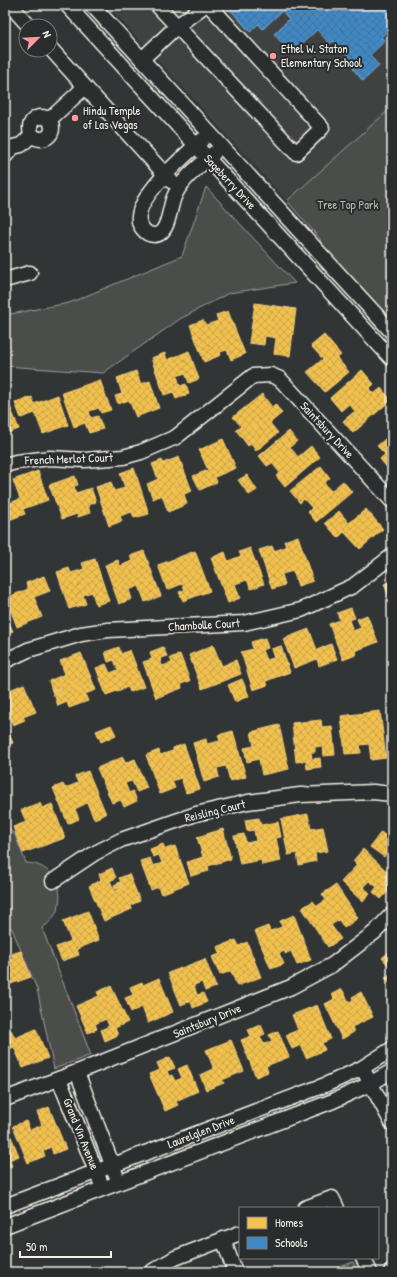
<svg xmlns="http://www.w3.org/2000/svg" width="397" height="1277" font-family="'Patrick Hand',sans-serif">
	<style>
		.built { fill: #404242 }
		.park { fill: #4b4d4c; stroke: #a09f9a }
		.homes { fill: url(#homes-cross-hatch); stroke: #f3cf7c }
		.schools { fill: url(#schools-cross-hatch); stroke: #75a8d0 }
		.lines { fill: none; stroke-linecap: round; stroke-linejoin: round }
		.minor-casing { stroke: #f4f1e8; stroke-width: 17 }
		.minor { stroke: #2a2d2e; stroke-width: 14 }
		.poi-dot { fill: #ff9aa2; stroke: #2a2d2e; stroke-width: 1.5 }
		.labels { text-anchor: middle; stroke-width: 4; stroke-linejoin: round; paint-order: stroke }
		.poi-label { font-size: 12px; fill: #f4f1e8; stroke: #2a2d2e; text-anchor: start }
		.street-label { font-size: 12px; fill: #f4f1e8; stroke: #2a2d2e }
		.park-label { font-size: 12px; fill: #b9b8b1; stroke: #2a2d2e }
	</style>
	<defs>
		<pattern id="homes-cross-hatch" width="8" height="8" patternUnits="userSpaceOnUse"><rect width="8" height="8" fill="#f2c14e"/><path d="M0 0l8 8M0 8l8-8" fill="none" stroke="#c8a34c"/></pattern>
		<pattern id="schools-cross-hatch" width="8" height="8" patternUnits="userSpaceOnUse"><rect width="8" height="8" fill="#3f88c5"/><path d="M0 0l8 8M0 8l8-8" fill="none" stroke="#427299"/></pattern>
	</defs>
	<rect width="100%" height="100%" fill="#323535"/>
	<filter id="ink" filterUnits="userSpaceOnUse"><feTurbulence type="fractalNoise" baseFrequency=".025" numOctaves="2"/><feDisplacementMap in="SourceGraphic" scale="8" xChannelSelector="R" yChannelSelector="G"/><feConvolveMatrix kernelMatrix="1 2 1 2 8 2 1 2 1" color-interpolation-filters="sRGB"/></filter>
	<g filter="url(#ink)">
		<polygon class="built" points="107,5 392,5 392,107 287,201"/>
		<g class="park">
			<polygon points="392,107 392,325 321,247 320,239 287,201"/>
			<polygon points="206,187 295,283 229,293 180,319 103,373 5,366 5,315 69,303 182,256"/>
			<path d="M5,825L15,835L26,863C62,864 72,909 42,928L91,1055L54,1069L37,989L12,929L5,925Z"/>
			<polygon points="353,1262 358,1272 326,1272"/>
		</g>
		<g class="homes">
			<polygon points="255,303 296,309 290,356 274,354 276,338 265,336 264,345 249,343"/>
			<polygon points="228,311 245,354 231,360 227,350 220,352 221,355 204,362 190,325 203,320 206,325 218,321 216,315"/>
			<polygon points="324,335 341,355 337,358 349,372 325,392 307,372 323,359 311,346"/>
			<polygon points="189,351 199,379 189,383 185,373 177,376 180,386 186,384 189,394 176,399 173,392 164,395 151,358 165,353 167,360"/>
			<polygon points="362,370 374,384 369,389 374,394 381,388 391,400 353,433 343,421 355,411 349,404 341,411 330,398"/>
			<polygon points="136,371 141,384 150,381 159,408 136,417 129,400 118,404 115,396 122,394 117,378"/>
			<polygon points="100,380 111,410 101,413 99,408 89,411 91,418 98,416 103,429 89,433 85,423 74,427 62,393"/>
			<polygon points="5,394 19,429 5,434"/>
			<polygon points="262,394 272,407 275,404 282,413 270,423 278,433 256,451 251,444 248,446 236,430 241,426 233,417"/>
			<polygon points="58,395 68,425 43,434 35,413 21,418 15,403 32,397 34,404"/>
			<polygon points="289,431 297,441 290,447 298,457 311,446 320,457 285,487 276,476 280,473 272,463 267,466 259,456"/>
			<polygon points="392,433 392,468 389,470 380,459 385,454 377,446"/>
			<polygon points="223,439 236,468 215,477 217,482 200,490 193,476 208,470 199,450"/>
			<polygon points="179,457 192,491 184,494 187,504 168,512 162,495 153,499 147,484 158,479 152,464 162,460 163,463"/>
			<polygon points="321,466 330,478 324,483 331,491 343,481 352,492 316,522 308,512 312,508 304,499 300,503 290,491"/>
			<polygon points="134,468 149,514 134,518 132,512 120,516 122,521 109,526 96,487 111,482 114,491 125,488 120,473"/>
			<polygon points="38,471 48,500 23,509 25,514 9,520 5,509 5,505 20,499 13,480"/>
			<polygon points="247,475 257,490 249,495 238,480"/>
			<polygon points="75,476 78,485 74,486 76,493 91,488 96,502 88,505 90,513 78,517 77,514 62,519 49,485"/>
			<polygon points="366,509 383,529 360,549 344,532 338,538 325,523 339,511 349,523"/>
			<polygon points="298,536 313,581 298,586 293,571 282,574 285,585 272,589 259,550 272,546 274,551 286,547 284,541"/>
			<polygon points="250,548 264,584 251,589 247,580 235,584 240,598 228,603 211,558 225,552 228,561 241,556 239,552"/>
			<polygon points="144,551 161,596 145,602 139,586 129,590 132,599 119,604 105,565 118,560 120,566 132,561 130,556"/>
			<polygon points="195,551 210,591 183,601 179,592 185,590 182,584 167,590 158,565"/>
			<polygon points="95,559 109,601 96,605 92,592 83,595 86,604 69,609 57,572 69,568 71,573 84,569 82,563"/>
			<polygon points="44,576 50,591 34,597 42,617 17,627 6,598 28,589 26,583"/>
			<polygon points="392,581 392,604 384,584"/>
			<polygon points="351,608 355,618 349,620 353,631 361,628 357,619 367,615 378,642 355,651 356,655 343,660 329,624 340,620 337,613"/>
			<polygon points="5,615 13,631 5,635"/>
			<polygon points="309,629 317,650 331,644 337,659 319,666 317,659 294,668 283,639"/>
			<polygon points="265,638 268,648 262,650 266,660 274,658 271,649 281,646 290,672 266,681 268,685 253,690 241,652 253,649 251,642"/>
			<polygon points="213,645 222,666 236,660 241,674 202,689 189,655"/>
			<polygon points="119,647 121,654 130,650 144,687 130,692 128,687 106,695 96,668 106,664 110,673 118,670 114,660 108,662 105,652"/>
			<polygon points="163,647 167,656 160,659 162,666 172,663 170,658 180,654 190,681 181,684 182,688 156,698 143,662 152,659 150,652"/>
			<polygon points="81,653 96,690 85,694 88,701 69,708 67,702 58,706 55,697 62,694 59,688 52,691 49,681 65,674 60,661"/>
			<polygon points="242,679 249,696 235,702 228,685"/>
			<polygon points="24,684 36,712 23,717 25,720 13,725 5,706 5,692"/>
			<polygon points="59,689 61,694 54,696 52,691"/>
			<polygon points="380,711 386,758 371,760 369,744 360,745 361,753 345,754 341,716"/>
			<polygon points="321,720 322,727 332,726 335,755 323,756 322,746 315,747 315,752 311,752 312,759 320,758 321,767 307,769 306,761 296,762 292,723"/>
			<polygon points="5,723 13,743 5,746"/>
			<polygon points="111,725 116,735 101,742 96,731"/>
			<polygon points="279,725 289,769 262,775 259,759 247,762 244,748 254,746 251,732"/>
			<polygon points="233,731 246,777 230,781 226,766 217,768 219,777 204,782 193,743 206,739 207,744 220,741 218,735"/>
			<polygon points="184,744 200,789 186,793 181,778 172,781 175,788 160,794 146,755 159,750 160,755 173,751 173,748"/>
			<polygon points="123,757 125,763 135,759 147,788 137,792 132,781 125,783 129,793 133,791 137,801 124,807 121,800 112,803 97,768"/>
			<polygon points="88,771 106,814 94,819 87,803 75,809 79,819 68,824 53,788 63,784 65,788 78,783 75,776"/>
			<polygon points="40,803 42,808 52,804 65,838 23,853 13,827 26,822 21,810"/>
			<polygon points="308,814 311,829 323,827 328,851 315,853 316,861 299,865 297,853 288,855 281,819"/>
			<polygon points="259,818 261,825 278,822 281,837 276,838 281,861 262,865 261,860 240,864 234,836 244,834 246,843 256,841 254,830 247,831 245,820"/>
			<polygon points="392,819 392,846 389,851 392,854 392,859 386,854 384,857 370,847 381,832 386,836 391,828 388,825"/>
			<polygon points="223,829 231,859 208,866 209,871 191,876 187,862 203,857 197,837"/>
			<polygon points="163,844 165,849 175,846 189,883 161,894 158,887 151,890 140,861 150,858 153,866 162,863 159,855 153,857 150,849"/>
			<polygon points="363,849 392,876 386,883 391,888 381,899 373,892 377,887 369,881 363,887 370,893 363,902 341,882 357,865 353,861"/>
			<polygon points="112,868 116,878 110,881 115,891 123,887 119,878 129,874 140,901 131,905 132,909 104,921 89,886 101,880 99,874"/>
			<polygon points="120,882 122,887 115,889 114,885"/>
			<polygon points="336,885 358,918 344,928 339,920 331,925 341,939 328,947 302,908 313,901 317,906 326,900 322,894"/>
			<polygon points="88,911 99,940 77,949 79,955 62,961 56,947 71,941 63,921"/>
			<polygon points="294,915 311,960 297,965 291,951 285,954 285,951 279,953 284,964 271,969 255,931 268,926 270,931 282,927 280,921"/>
			<polygon points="236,940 239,946 247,942 261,977 237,986 231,971 220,975 212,957 220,954 217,947"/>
			<polygon points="392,949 392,964 389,966 382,958"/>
			<polygon points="21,951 31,977 8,985 10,990 5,992 5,962 13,959 11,954"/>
			<polygon points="205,959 216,987 205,991 202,982 194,985 197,995 203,993 207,1002 193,1008 191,1001 181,1005 168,973"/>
			<polygon points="392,972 392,986 385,978"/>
			<polygon points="159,978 173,1012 148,1023 142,1007 131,1012 125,998 133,995 130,987 142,982 143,985"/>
			<polygon points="111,986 128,1022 115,1028 118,1035 105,1041 101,1030 109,1026 106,1019 95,1024 97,1029 88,1033 76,1006 99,996 97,992"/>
			<polygon points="342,989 349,1002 353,1000 352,997 361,992 373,1017 352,1027 354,1032 342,1039 325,1004 334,999 332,994"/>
			<polygon points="317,1005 331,1039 322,1043 325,1050 306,1058 301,1045 292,1049 286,1035 298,1030 292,1015"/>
			<polygon points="261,1025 265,1034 260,1036 264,1044 272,1041 269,1035 278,1031 289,1057 266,1066 268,1072 256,1077 241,1040 251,1036 248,1030"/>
			<polygon points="36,1029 48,1058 23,1068 14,1047 5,1051 5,1033 11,1030 15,1038"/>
			<polygon points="231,1040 244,1071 222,1080 224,1083 206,1090 200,1075 214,1069 206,1050"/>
			<polygon points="170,1057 175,1068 167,1071 169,1076 172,1075 175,1081 182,1078 178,1069 187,1065 198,1091 176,1101 178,1105 165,1111 149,1074 160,1070 157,1063"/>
			<polygon points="49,1107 66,1149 53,1154 51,1147 43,1151 45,1156 28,1163 13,1126 26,1121 30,1130 42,1125 37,1112"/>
			<polygon points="5,1122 19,1156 9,1160 12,1166 5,1169"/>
		</g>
		<polygon class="schools" points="228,5 392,5 392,27 381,37 385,41 370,55 379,66 363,81 353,69 356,66 333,41 330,44 317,30 296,49 291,43 286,48 274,34 289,19 282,11 263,29 258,24 250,32 227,6"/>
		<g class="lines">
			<g class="minor-casing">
				<g id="minor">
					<polyline points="10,5 29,26"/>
					<polyline points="67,5 392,359"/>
					<polyline points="92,5 392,332"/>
					<polyline points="157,5 296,153 322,128 209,5"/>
					<polyline points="142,59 177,26 205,5"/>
					<polyline points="85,87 171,181"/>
					<circle cx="41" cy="128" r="11"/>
					<polyline points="49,120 85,87 50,48"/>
					<path d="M202,140C187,154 124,205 142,228C145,232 149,235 154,235C169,235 169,208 174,197C181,179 200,166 214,153"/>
					<polyline points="5,156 13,147 21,145 32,135"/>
					<polyline points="5,280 30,273"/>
					<polyline points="5,465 16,462 50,458 85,460 123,457 141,452 176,437 253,376 271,375 280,379 392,501"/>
					<polyline points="5,661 28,650 81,634 108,630 244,623 301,610 353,586 392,556"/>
					<polyline points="53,881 95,853 121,840 196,814 248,802 300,795 373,792 392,794"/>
					<polyline points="77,1072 116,1175"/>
					<polyline points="366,1075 392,1123"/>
					<polyline points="59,1079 100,1181"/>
					<polyline points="5,1099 77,1072 291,987 332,965 375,932 392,914"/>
					<polyline points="5,1206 325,1085 362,1068 392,1049"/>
					<polyline points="305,1208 332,1198 337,1208"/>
					<polyline points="5,1226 333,1101 370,1084 392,1071"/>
					<polyline points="223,1239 235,1272"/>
					<polyline points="363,1258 370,1272"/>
					<polyline points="151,1272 175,1258 240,1233"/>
					<polyline points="391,1272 392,1271"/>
				</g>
			</g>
			<use href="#minor" class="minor"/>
		</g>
	</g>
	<g class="poi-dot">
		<circle cx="273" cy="56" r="4"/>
		<circle cx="75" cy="118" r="4"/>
	</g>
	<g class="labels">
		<g class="poi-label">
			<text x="281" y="53">Ethel W. Staton<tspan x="281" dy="14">Elementary School</tspan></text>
			<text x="83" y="115">Hindu Temple<tspan x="83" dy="14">of Las Vegas</tspan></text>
		</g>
		<g class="street-label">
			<text transform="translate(230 182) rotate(47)" y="4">Sageberry Drive</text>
			<text transform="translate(327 430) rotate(47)" y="4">Saintsbury Drive</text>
			<text transform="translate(69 459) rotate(-2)" y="4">French Merlot Court</text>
			<text transform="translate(204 625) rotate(-3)" y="4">Chambolle Court</text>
			<text transform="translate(215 811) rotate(-14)" y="4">Reisling Court</text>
			<text transform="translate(207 1021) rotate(-22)" y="4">Saintsbury Drive</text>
			<text transform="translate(201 1132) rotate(-21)" y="4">Laurelglen Drive</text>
			<text transform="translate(81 1134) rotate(68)" y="4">Grand Vin Avenue</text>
		</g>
		<g class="park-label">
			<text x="348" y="209">Tree Top Park</text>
		</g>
	</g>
	<rect width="397" height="1277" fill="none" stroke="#2a2d2e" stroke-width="20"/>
	<rect x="10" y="10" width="377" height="1257" fill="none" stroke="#f4f1e8" stroke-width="1.5" filter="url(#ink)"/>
	<rect x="239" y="1207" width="140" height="52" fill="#2a2d2e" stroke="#7b7b78"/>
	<rect x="247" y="1217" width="20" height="12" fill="#f2c14e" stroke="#7b7b78"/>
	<text x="275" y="1227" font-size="12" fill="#f4f1e8">Homes</text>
	<rect x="247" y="1237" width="20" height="12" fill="#3f88c5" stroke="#7b7b78"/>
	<text x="275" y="1247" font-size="12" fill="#f4f1e8">Schools</text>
	<g transform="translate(38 38) rotate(66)"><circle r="19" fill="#2a2d2e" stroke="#7b7b78"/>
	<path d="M0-3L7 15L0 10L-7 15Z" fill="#ff9aa2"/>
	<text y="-6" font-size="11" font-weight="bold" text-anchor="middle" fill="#f4f1e8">N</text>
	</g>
	<path d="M20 1251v6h91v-6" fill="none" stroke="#f4f1e8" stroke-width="2"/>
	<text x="26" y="1251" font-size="12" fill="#f4f1e8" stroke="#2a2d2e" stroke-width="3" paint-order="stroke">50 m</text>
</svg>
